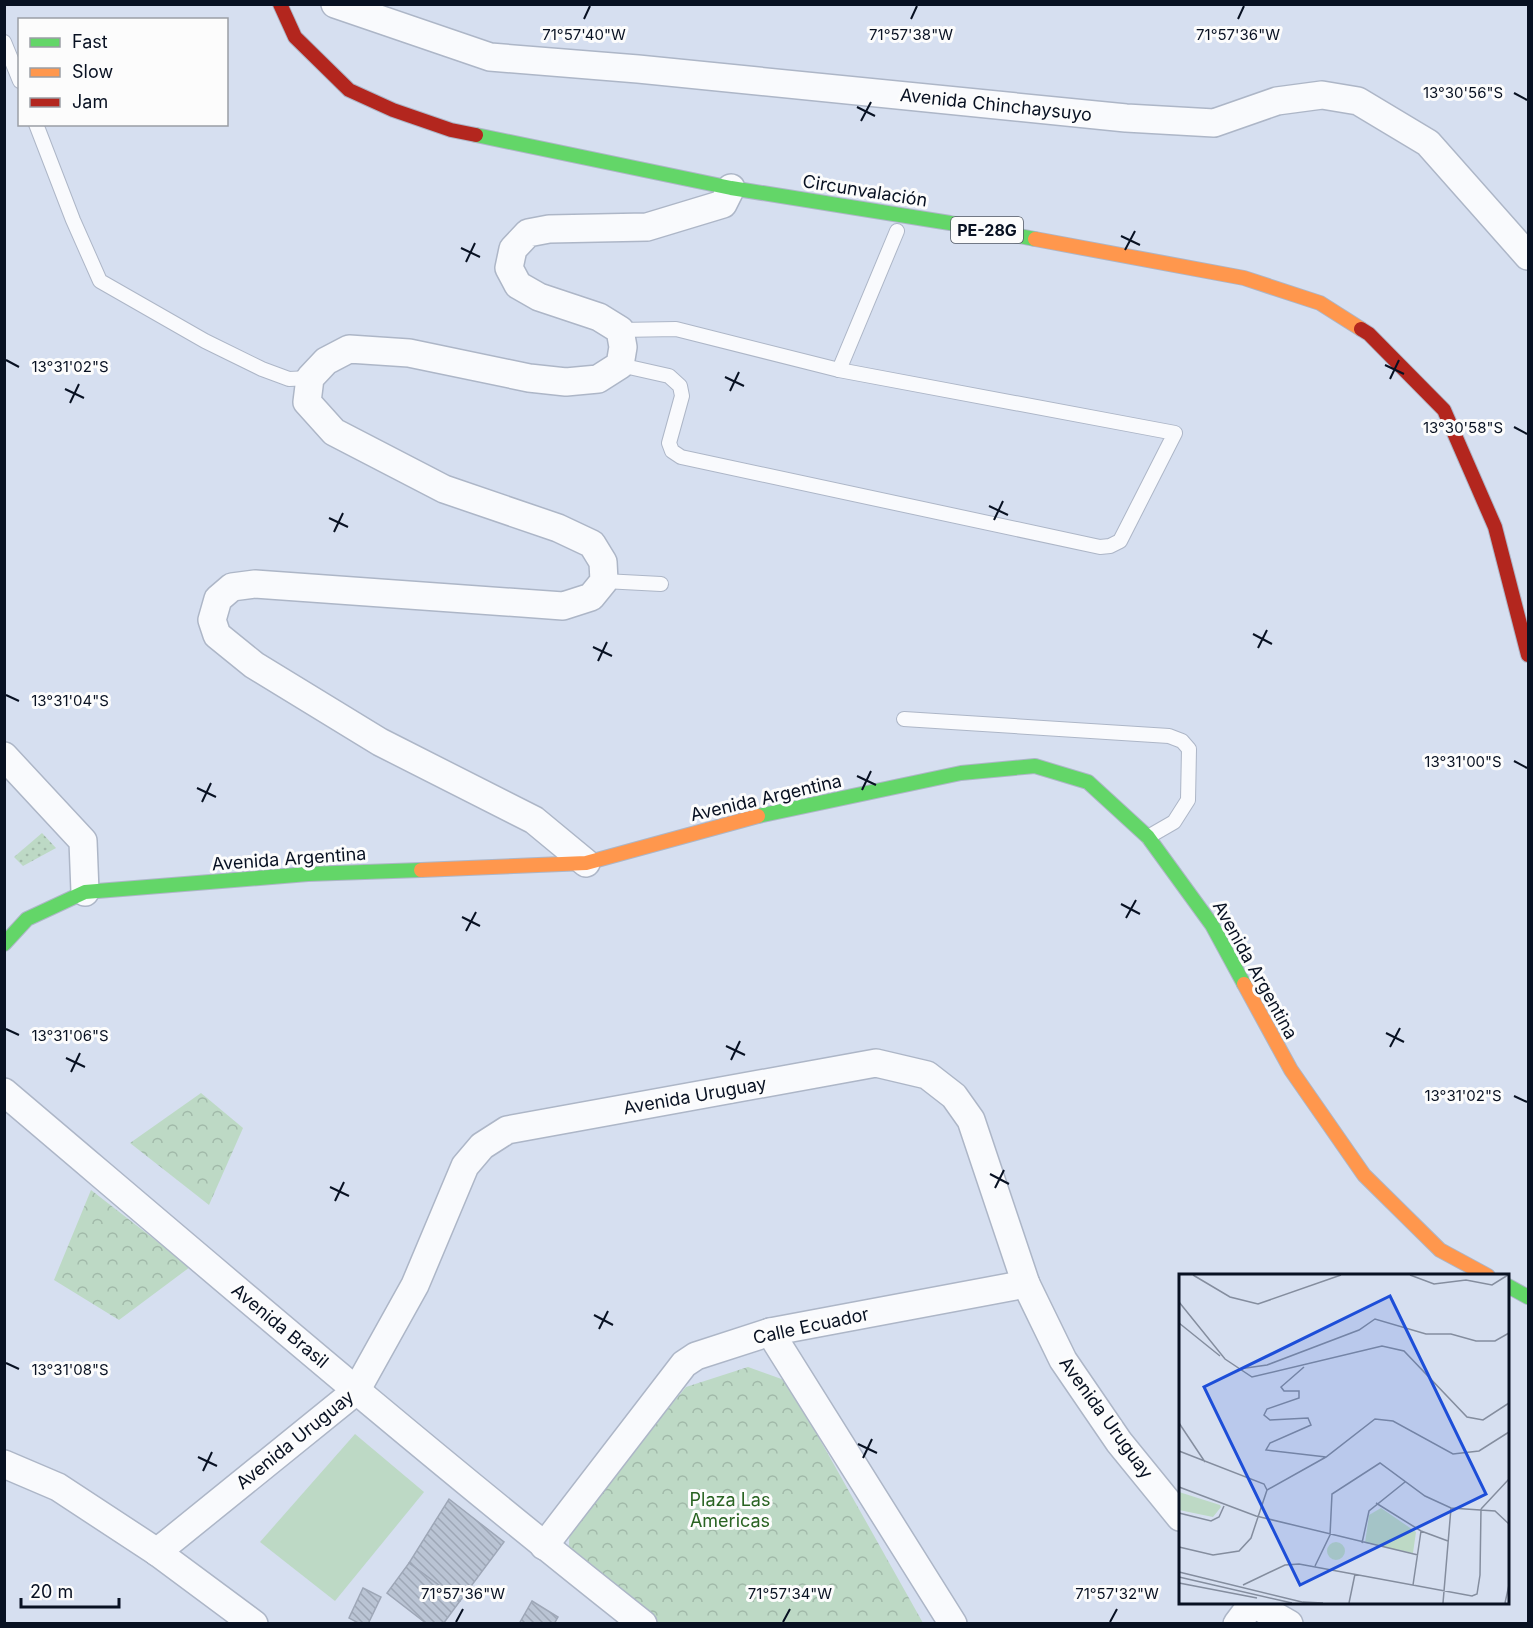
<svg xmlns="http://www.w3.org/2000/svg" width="1533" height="1628" font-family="Inter,sans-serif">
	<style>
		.grass { fill: #bdd9c5 }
		.park { fill: url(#park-crowns) }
		.garden { fill: url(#garden-dots) }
		.building { fill: url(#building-back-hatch); stroke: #9ea7b7; stroke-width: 1.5 }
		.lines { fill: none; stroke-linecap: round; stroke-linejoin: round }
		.lane-casing { stroke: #adb6c7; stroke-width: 16 }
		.street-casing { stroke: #adb6c7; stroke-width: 30 }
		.fast-casing { stroke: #adb6c7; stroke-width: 16 }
		.slow-casing { stroke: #adb6c7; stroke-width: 16 }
		.jam-casing { stroke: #adb6c7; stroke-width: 16 }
		.lane { stroke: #f9fafd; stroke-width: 14 }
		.street { stroke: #f9fafd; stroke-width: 27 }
		.fast { stroke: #63d668; stroke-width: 14 }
		.slow { stroke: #ff974d; stroke-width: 14 }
		.jam { stroke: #b3261e; stroke-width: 14 }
		.ticks { fill: none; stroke: #081122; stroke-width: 2 }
		.labels { text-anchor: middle; stroke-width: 6; stroke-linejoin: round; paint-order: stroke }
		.shield { fill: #fcfcfc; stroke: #515863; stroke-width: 1.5 }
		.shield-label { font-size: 16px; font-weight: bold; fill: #081122 }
		.street-label { font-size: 18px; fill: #081122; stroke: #fcfcfc }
		.park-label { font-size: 18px; fill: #296322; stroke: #fcfcfc }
		.inset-road { fill: none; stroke: #848d9e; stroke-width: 1.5 }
		.view { fill: #1d4ed8; fill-opacity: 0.15; stroke: #1d4ed8; stroke-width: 3 }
		.inset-edge { fill: none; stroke: #081122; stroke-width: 3 }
		.ticks-label { font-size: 15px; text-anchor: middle; fill: #081122; stroke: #fcfcfc; stroke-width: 6; stroke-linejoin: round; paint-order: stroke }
	</style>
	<defs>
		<pattern id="park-crowns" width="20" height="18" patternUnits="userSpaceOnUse" patternTransform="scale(1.5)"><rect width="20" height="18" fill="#bdd9c5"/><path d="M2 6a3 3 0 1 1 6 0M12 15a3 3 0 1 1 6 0" fill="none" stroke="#a1b9a9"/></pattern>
		<pattern id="garden-dots" width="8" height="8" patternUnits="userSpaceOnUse" patternTransform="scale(1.5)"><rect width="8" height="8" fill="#bdd9c5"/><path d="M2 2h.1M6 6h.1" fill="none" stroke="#a1b9a9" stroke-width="1.8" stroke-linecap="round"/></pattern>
		<pattern id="building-back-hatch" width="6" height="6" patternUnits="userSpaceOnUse" patternTransform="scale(1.5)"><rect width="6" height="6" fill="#bac4d4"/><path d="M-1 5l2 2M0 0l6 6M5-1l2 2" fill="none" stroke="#9ea7b6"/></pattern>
	</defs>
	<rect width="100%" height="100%" fill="#d6dff0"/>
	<polygon class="grass" points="355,1434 424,1492 335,1601 260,1542"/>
	<g class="park">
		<polygon points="201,1093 243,1128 209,1205 130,1143"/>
		<polygon points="91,1190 190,1267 119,1320 54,1280"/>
		<polygon points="748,1367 787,1381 923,1623 650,1623 568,1559 570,1526 686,1387"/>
	</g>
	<polygon class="garden" points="42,833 56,848 23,866 14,857"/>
	<g class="building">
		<polygon points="449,1499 504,1542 460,1601 409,1563"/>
		<polygon points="409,1563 460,1601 443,1624 427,1624 387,1593"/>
		<polygon points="363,1588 381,1597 368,1624 360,1624 349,1618"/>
		<polygon points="532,1601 558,1617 554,1624 519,1624"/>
	</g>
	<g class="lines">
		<g class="lane-casing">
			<g id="lane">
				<polyline points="4,42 20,81"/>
				<polyline points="36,124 73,220 100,281 205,341 262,369 289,379 310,378"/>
				<polyline points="620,330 676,329 839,370 1175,433 1120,541 1110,546 1100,547 681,457 672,451 669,443 682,396 680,386 669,376 620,365"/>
				<polyline points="839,370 897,231"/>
				<polyline points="604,581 661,584"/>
				<polyline points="904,719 1169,736 1182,741 1189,749 1188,800 1174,822 1148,837"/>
			</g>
		</g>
		<g class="street-casing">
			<g id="street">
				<polyline points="335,4 490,57 638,69 1126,118 1214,123 1277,101 1322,95 1358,101 1428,143 1528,256"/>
				<polyline points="4,756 83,841 85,892"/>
				<polyline points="586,863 534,820 380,742 254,665 217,635 212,620 218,599 232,587 255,584 563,606 591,597 604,581 603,562 592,544 558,528 444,489 334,432 307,402 310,378 326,361 349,349 409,353 529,378 566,382 598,379 620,365 623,347 620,330 599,317 539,297 518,285 509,268 513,249 528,233 549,229 647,227 723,204 731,188"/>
				<path d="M4,1092C215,1271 425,1452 643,1624"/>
				<polyline points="770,1332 953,1624"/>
				<polyline points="4,1464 58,1487 157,1552 254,1624"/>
				<polyline points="544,1546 684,1364 696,1356 770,1332 1026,1284"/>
				<polyline points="157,1552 356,1391 415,1285 465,1166 482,1146 507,1130 876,1063 927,1075 954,1096 971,1120 1026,1284 1063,1360 1119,1442 1180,1517"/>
				<polyline points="1251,1602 1289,1624"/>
				<polyline points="1237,1624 1252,1604"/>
			</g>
		</g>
		<g class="fast-casing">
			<g id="fast">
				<polyline points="476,135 731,188 950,223 1035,239"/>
				<polyline points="758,816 961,773 1035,766 1088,782 1148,837 1212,925 1244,984"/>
				<polyline points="4,944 27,919 85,892 308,874 421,870"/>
				<polyline points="1508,1286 1528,1297"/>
			</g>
		</g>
		<g class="slow-casing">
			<g id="slow">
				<polyline points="1035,239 1244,278 1320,303 1361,329"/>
				<polyline points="421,870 586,863 758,816"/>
				<polyline points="1244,984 1291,1070 1364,1175 1440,1250 1488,1276"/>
			</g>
		</g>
		<g class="jam-casing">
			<g id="jam">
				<polyline points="280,4 295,37 349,90 393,110 451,130 476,135"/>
				<polyline points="1361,329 1369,334 1444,410 1495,527 1528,655"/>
			</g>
		</g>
		<use href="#lane" class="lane"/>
		<use href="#street" class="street"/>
		<use href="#fast" class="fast"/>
		<use href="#slow" class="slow"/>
		<use href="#jam" class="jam"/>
	</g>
	<path class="ticks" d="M584,19L590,6M911,19L917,6M1238,19L1244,6M1514,93L1527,100M857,107L875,116M861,121L871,102M1121,236L1140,245M461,248L480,257M1125,250L1135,231M466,262L475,243M6,360L19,367M1385,365L1404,374M725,377L744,386M1390,379L1399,360M65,389L84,398M730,391L739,372M70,403L79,384M1514,427L1527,434M989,506L1008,515M329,518L348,527M994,520L1003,501M334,532L343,513M1253,634L1272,644M593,647L612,656M1258,648L1267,630M598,661L607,642M6,695L19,701M1514,761L1527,768M857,776L876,785M197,788L216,797M862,790L871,771M202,802L211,783M1121,904L1140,914M462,917L480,926M1126,918L1136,900M466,931L476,912M6,1029L19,1035M1386,1033L1404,1042M726,1046L745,1055M1390,1047L1400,1028M66,1058L85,1067M731,1060L740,1041M71,1072L80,1053M1514,1096L1527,1102M990,1174L1009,1184M330,1187L349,1196M995,1188L1004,1170M335,1201L344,1182M594,1315L613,1325M599,1329L608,1311M6,1363L19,1369M858,1444L877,1453M198,1457L217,1466M863,1458L872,1439M203,1471L212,1452M456,1622L463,1609M783,1622L790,1609M1110,1622L1117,1609"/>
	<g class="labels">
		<rect class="shield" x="951" y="217" width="72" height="26" rx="4.5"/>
		<g class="shield-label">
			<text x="987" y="236">PE-28G</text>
		</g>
		<g class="street-label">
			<text transform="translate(996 105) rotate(6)" y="6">Avenida Chinchaysuyo</text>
			<text transform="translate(865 191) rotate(9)" y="6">Circunvalación</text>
			<text transform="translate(766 798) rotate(-13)" y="6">Avenida Argentina</text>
			<text transform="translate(289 859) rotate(-4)" y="6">Avenida Argentina</text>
			<text transform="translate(1255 970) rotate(61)" y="6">Avenida Argentina</text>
			<text transform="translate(695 1096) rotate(-10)" y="6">Avenida Uruguay</text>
			<text transform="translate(280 1326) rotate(40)" y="6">Avenida Brasil</text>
			<text transform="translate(811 1326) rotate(-12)" y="6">Calle Ecuador</text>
			<text transform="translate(1106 1418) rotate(54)" y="6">Avenida Uruguay</text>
			<text transform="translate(295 1440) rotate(-39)" y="6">Avenida Uruguay</text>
		</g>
		<g class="park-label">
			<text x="730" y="1506">Plaza Las<tspan x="730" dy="21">Americas</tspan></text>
		</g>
	</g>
	<g transform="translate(1179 1274)">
		<rect width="330" height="330" fill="#d6dff0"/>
		<path d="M0,218L41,231L42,233L34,243L0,236ZM148 277a9 9 0 1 1 18 0a9 9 0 1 1-18 0Z" fill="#bdd9c5"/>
		<path d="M202,234L237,258L234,279L186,269L190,241Z" fill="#bdd9c5"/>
		<path class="inset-road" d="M14,1L51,23L79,30L162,1M231,1L255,10L287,6L313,11L329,1M0,28L46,85L73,103L203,72L225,77L288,143L304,146L330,129M0,49L41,82M125,93L102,113L105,117H120V124L88,135L85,141L91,146L129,144L132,151L91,169L87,176L147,183M60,95L88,91L180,56L196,45L247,60H272L297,67H316L330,59M0,149L26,188M0,177L85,210L88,216M0,213L77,242L239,281M197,229L242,257L269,267M302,235L330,205M0,239L32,247L40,243L45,232M183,269L190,237L226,208M0,273L34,281L60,277L72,264L88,216L147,183L196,145L214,147L274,180L300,177L330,158M136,292L151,261L153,220L201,189L246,222L272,234L316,237L330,250M0,298L127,329M0,303L113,329M0,309L78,324M64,311L106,291L120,290L293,322L298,320L301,301L302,235M234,311L242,257M124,328L144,329M170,329L176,300M264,329L272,234M326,329L330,311"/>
		<path class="view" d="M211,22L307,220L121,311L25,113Z"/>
		<rect width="330" height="330" class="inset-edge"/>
	</g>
	<g class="ticks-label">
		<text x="584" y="40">71°57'40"W</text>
		<text x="911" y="40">71°57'38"W</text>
		<text x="1238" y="40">71°57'36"W</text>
		<text x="1463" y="98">13°30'56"S</text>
		<text x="70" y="372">13°31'02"S</text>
		<text x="1463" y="433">13°30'58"S</text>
		<text x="70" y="706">13°31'04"S</text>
		<text x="1463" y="767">13°31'00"S</text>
		<text x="70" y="1041">13°31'06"S</text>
		<text x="1463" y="1101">13°31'02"S</text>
		<text x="70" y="1375">13°31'08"S</text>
		<text x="463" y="1599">71°57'36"W</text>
		<text x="790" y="1599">71°57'34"W</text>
		<text x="1117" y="1599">71°57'32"W</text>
	</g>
	<rect width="1533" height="1628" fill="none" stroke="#081122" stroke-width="12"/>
	<rect x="18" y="18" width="210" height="108" fill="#fcfcfc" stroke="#9a9ea5" stroke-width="1.5"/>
	<rect x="30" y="38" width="30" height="9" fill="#63d668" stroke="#9a9ea5" stroke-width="1.5"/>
	<text x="72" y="48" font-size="18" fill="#081122">Fast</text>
	<rect x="30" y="68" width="30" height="9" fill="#ff974d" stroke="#9a9ea5" stroke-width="1.5"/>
	<text x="72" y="78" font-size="18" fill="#081122">Slow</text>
	<rect x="30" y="98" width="30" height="9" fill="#b3261e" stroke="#9a9ea5" stroke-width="1.5"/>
	<text x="72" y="108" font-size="18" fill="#081122">Jam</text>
	<path d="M21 1598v9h98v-9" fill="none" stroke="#081122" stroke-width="3"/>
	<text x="30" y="1598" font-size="18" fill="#081122" stroke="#fcfcfc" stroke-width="4.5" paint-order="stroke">20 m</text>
</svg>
